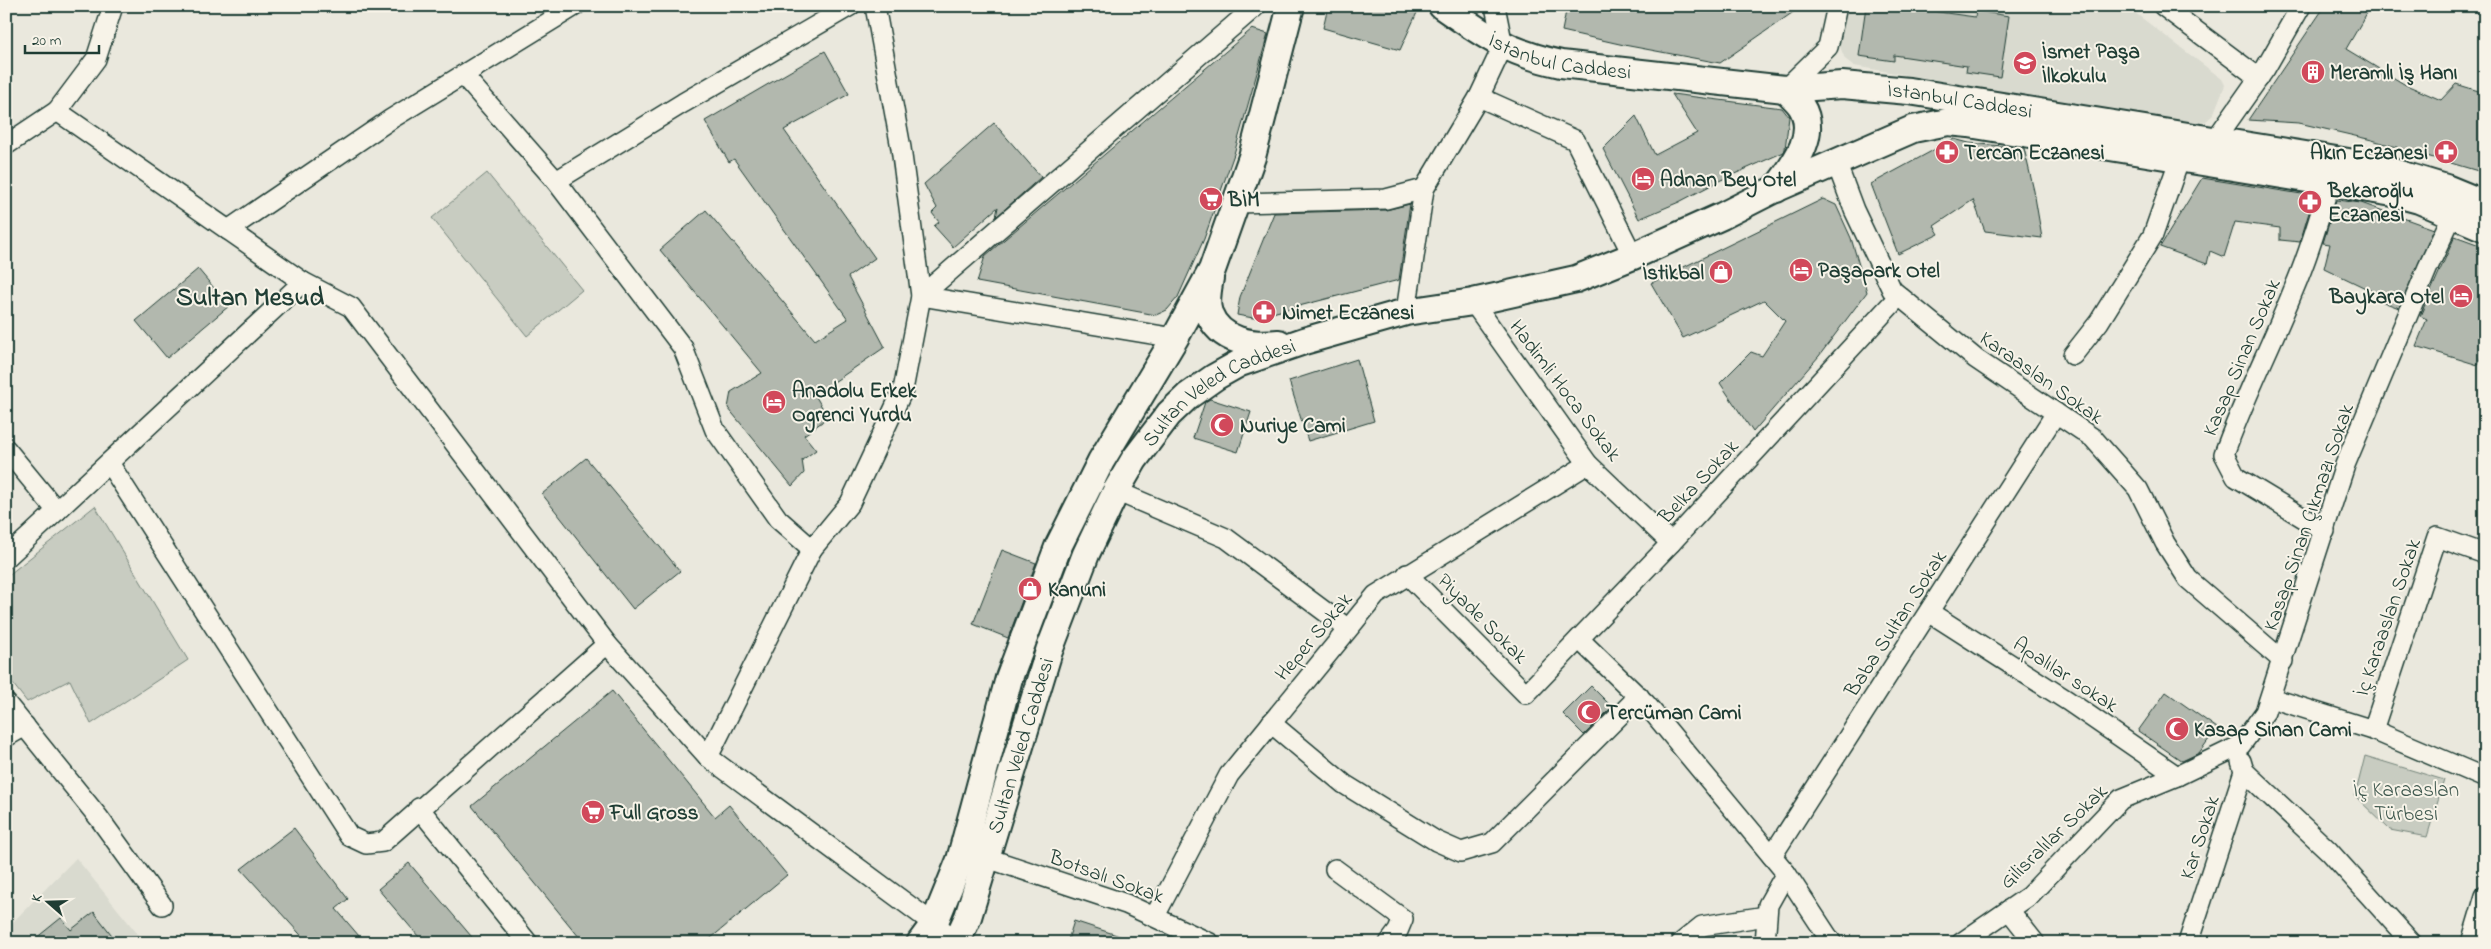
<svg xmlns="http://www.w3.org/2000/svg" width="2491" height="949" font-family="'Indie Flower',sans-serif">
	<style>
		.built { fill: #d9dacf }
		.green { fill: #c8ccc1; stroke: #74847a }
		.building { fill: #b2b8ae; stroke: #1f3d34 }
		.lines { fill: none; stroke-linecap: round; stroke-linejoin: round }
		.minor-casing { stroke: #1f3d34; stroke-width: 22 }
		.secondary-casing { stroke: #1f3d34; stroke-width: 30 }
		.minor { stroke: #f7f3e8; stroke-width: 19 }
		.secondary { stroke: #f7f3e8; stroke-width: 26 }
		.labels { text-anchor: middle; stroke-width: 4; stroke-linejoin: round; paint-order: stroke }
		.poi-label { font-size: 21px; font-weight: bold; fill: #1f3d34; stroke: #f7f3e8; text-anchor: start }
		.street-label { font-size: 21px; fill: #1f3d34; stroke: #f7f3e8 }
		.park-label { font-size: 21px; fill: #415a50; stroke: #f7f3e8 }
		.district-label { font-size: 26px; font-weight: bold; fill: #1f3d34; stroke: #f7f3e8 }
	</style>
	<rect width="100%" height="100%" fill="#eae8dd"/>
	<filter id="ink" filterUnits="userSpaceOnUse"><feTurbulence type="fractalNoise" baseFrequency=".02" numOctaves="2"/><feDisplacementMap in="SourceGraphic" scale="10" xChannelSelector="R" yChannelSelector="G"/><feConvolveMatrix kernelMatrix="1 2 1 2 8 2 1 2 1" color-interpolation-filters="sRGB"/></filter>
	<g filter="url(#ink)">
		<g class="built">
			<polygon points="1846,6 2126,6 2222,79 2225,85 2213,115 2205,122 2194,124 1854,66 1845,59 1838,42"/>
			<polygon points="76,858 145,943 6,943 6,929"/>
		</g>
		<g class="green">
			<polygon points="487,173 582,290 527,336 432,218"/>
			<polygon points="95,506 188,660 91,724 70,680 27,702 6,675 6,577"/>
			<polygon points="2365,756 2444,780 2427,837 2390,830 2355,796"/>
		</g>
		<g class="building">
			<polygon points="1328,6 1420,6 1400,50 1323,28"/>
			<polygon points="1567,6 1802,6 1720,63 1624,45 1562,31"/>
			<polygon points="1866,6 1911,6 1910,8 1975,17 1976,11 2009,16 2000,77 1966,72 1967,66 1894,55 1894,61 1859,56"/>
			<polygon points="2325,6 2371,6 2346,49 2404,84 2441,100 2456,84 2485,93 2485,173 2372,140 2299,123 2248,120"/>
			<polygon points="1252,29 1268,34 1234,154 1204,239 1178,297 1167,310 1156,315 977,282 985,256"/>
			<polygon points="825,51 849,94 784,130 875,258 848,277 885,347 815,395 826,414 822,422 804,435 816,450 802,460 804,473 792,486 728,408 731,392 762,373 660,250 706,210 815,340 848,319 734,159 729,162 705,121"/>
			<polygon points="1672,94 1782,108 1789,117 1785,149 1784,152 1721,180 1679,202 1639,219 1603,149 1636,116 1655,155 1697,133"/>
			<polygon points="994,123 1041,177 996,217 998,207 953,247 934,226 939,222 932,213 937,208 924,184"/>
			<polygon points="1954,139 1969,143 2024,148 2034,191 2042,238 1985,231 1973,200 1934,226 1939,234 1898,254 1871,184"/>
			<polygon points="2202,178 2314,196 2300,242 2280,240 2280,228 2235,222 2224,257 2210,251 2207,264 2160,247"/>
			<polygon points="1823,199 1836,205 1851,238 1867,292 1819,356 1753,432 1720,383 1751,352 1762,356 1785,321 1764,300 1683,338 1651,283"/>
			<polygon points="2336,200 2361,203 2434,229 2399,308 2378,300 2380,295 2324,268 2330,244 2323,243"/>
			<polygon points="1410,204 1399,280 1253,318 1237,315 1240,297 1274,213 1386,210"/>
			<polygon points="2455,236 2485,247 2485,348 2478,365 2416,346 2427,319 2420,316"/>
			<polygon points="198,269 229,306 167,358 136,321"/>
			<polygon points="1357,359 1374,421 1308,441 1289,381"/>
			<polygon points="1210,399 1251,412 1238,452 1193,438 1205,402"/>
			<polygon points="586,458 680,571 633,609 542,494"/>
			<polygon points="1002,550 1036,563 1008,638 973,624"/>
			<polygon points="1591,686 1612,707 1584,735 1563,714"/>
			<polygon points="612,691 715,817 729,805 787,875 705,943 584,943 472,806"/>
			<polygon points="2166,692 2217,728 2199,753 2182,761 2138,731"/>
			<polygon points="294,828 348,899 336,909 365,943 308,943 241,869"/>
			<polygon points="409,863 477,943 424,943 378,889"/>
			<polygon points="94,912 118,943 30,943 61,918 71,930"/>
			<polygon points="1074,921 1129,939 1128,943 1067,943"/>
		</g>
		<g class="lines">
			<g class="minor-casing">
				<g id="minor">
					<polyline points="113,6 96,59 57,111 303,282 351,307 607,644 708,757 957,941"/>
					<polyline points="2163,6 2259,78"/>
					<polyline points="463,75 556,181 683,348 715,430 778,519 812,549 708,757"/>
					<polyline points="1785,89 1828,47 1837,6"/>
					<polyline points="1479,97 1575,140 1633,256"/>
					<polyline points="2215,140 2265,69 2301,6"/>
					<polyline points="6,145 57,111"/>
					<polyline points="1836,162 1854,210 1892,290 1976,359 2093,438 2138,489 2165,543 2188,579 2283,661"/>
					<polyline points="556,181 683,103 850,6"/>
					<polyline points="1236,203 1386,199 1424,189 1479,97 1503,46 1495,6"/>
					<polyline points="228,230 391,119 575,6"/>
					<polyline points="1473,302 1588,464 1671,543"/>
					<polyline points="1406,312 1424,189"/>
					<polyline points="1175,338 921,296 1256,6"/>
					<polyline points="2073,355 2099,322 2153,235 2180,158"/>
					<polyline points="6,449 57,511"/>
					<polyline points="109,463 349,836 366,844 383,842 607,644"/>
					<polyline points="1116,491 1226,538 1347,628"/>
					<path d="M2325,531L2236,477L2224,454C2244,398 2271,346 2293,291C2308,256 2319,219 2330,182"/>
					<polyline points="812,549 850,503 903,390 921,296 901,148 875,6"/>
					<polyline points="6,558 303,282"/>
					<polyline points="1407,574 1526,694 1671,543 1899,296"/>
					<polyline points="1929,612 2068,701 2177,776"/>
					<polyline points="1579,639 1646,704 1786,873 1832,943"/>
					<polyline points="2271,698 2373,730 2485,778"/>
					<polyline points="6,703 99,818 162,905"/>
					<polyline points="1271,723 1344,784 1436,841 1461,852 1492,843 1639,696"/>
					<polyline points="2373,730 2437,537 2485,554"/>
					<polyline points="6,737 25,726"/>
					<polyline points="2244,771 2329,851 2412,943"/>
					<polyline points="419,808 528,943"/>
					<polyline points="1772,856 2056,413"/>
					<polyline points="987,858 1126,904 1210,943"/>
					<polyline points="1335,869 1403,919 1398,931 1389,943"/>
					<polyline points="2009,910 2035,943"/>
					<polyline points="1155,916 1229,775 1376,595 1588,464"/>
					<polyline points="1681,943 1702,926 1766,916"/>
					<polyline points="1765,943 1768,905 1786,873"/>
					<polyline points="1961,943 2029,896 2121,799 2177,776 2241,745 2265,712 2345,465 2428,267 2453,214"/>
					<polyline points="2188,943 2244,771 2241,761"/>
					<polyline points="2471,943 2485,896"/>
				</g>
			</g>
			<g class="secondary-casing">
				<g id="secondary">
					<path id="s1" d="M1442,6C1485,36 1509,53 1561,64L1785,89L1842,85L1909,91L2373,166L2446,188L2485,204"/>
					<path d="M1776,189C1793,166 1819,135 1801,106C1797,100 1790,94 1785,89"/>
					<path d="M1210,278C1208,289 1205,302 1209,313C1220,342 1253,346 1279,343"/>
					<polyline points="920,943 934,924 960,860 1009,678 1058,547 1101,461 1175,338 1212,270 1252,157 1291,6"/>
					<path id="s2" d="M956,943L968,917L1049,651L1086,554L1116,491L1134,460L1169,414L1188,396L1215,377L1240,363L1304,341L1406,312L1473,302L1576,279L1633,256L1722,216L1775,189L1913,129L1948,122L1969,124L2393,193L2419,200L2485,228"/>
				</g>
			</g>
			<use href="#minor" class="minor"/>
			<use href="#secondary" class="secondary"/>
		</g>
	</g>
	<defs>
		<g id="school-disc" transform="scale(1.25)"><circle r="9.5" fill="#d1495b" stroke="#f7f3e8"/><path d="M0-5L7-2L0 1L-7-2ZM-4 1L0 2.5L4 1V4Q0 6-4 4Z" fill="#fff"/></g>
		<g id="building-disc" transform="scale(1.25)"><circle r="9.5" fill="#d1495b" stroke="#f7f3e8"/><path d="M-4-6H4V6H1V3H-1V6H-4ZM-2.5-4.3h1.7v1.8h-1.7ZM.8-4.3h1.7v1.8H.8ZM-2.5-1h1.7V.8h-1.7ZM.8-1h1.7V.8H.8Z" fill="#fff"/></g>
		<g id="pharmacy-disc" transform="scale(1.25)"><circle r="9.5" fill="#d1495b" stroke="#f7f3e8"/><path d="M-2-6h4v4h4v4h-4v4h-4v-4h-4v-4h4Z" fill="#fff"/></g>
		<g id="hotel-disc" transform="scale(1.25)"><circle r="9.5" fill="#d1495b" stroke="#f7f3e8"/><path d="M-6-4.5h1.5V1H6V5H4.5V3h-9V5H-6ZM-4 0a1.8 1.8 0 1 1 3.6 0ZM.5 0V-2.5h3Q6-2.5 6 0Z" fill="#fff"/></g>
		<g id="supermarket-disc" transform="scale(1.25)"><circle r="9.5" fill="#d1495b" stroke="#f7f3e8"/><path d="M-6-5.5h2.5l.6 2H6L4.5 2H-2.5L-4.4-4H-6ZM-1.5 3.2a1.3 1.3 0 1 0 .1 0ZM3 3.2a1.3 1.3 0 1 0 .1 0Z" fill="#fff"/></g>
		<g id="shop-disc" transform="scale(1.25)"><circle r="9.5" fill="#d1495b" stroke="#f7f3e8"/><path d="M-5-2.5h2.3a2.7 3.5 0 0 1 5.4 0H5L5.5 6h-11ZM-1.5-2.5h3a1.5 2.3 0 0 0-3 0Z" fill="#fff"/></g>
		<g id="mosque-disc" transform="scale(1.25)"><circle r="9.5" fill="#d1495b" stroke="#f7f3e8"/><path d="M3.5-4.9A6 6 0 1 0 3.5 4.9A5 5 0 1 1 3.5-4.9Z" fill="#fff"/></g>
	</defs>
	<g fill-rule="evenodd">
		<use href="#school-disc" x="2025" y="63"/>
		<use href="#building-disc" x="2313" y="72"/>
		<use href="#pharmacy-disc" x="1947" y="152"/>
		<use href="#pharmacy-disc" x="2446" y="152"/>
		<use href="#hotel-disc" x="1643" y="179"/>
		<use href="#supermarket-disc" x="1211" y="199"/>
		<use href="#pharmacy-disc" x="2310" y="202"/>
		<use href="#hotel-disc" x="1801" y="270"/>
		<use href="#shop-disc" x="1721" y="272"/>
		<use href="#hotel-disc" x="2461" y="296"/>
		<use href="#pharmacy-disc" x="1264" y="312"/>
		<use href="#hotel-disc" x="774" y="402"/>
		<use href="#mosque-disc" x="1222" y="425"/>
		<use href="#shop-disc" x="1030" y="589"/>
		<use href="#mosque-disc" x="1589" y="712"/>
		<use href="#mosque-disc" x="2177" y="729"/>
		<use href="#supermarket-disc" x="593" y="812"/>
	</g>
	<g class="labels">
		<g class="poi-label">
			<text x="2042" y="58">İsmet Paşa<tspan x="2042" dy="24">İlkokulu</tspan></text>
			<text x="2330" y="79">Meramlı İş Hanı</text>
			<text x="1964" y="159">Tercan Eczanesi</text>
			<text x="2428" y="159" text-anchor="end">Akın Eczanesi</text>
			<text x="1660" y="186">Adnan Bey Otel</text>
			<text x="2328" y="197">Bekaroğlu<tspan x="2328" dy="24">Eczanesi</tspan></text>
			<text x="1228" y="206">BİM</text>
			<text x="1818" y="277">Paşapark Otel</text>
			<text x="1704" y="279" text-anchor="end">İstikbal</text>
			<text x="2444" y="303" text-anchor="end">Baykara Otel</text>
			<text x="1282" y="319">Nimet Eczanesi</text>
			<text x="792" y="397">Anadolu Erkek<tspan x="792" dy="24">Ogrenci Yurdu</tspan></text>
			<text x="1240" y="432">Nuriye Cami</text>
			<text x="1048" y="596">Kanuni</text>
			<text x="1606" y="719">Tercüman Cami</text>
			<text x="2194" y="736">Kasap Sinan Cami</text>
			<text x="610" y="819">Full Gross</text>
		</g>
		<g class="street-label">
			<text dy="7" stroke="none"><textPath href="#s1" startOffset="131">İstanbul Caddesi</textPath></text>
			<text dy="7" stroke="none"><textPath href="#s1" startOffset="535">İstanbul Caddesi</textPath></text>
			<text transform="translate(2241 357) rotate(-67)" y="7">Kasap Sinan Sokak</text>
			<text transform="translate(2042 377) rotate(35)" y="7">Karaaslan Sokak</text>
			<text transform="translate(1566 390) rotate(53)" y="7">Hadimli Hoca Sokak</text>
			<text dy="7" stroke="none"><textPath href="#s2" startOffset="628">Sultan Veled Caddesi</textPath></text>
			<text transform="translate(1698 481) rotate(-47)" y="7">Belka Sokak</text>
			<text transform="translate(2308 517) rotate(-71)" y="7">Kasap Sinan Çıkmazı Sokak</text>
			<text transform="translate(2387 617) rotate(-71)" y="7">İç Karaaslan Sokak</text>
			<text transform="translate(1483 618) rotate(45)" y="7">Piyade Sokak</text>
			<text transform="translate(1895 623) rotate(-57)" y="7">Baba Sultan Sokak</text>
			<text transform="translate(1313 636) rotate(-50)" y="7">Heper Sokak</text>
			<text transform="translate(2066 674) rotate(33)" y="7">Apalılar sokak</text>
			<text dy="7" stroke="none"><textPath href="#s2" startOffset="208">Sultan Veled Caddesi</textPath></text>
			<text transform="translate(2053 836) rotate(-44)" y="7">Gilisralılar Sokak</text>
			<text transform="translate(2199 837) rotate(-72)" y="7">Kar Sokak</text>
			<text transform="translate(1107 876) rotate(20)" y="7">Botsalı Sokak</text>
		</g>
		<g class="park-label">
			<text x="2406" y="796">İç Karaaslan<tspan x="2406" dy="24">Türbesi</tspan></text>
		</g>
		<g class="district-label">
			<text x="250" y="305">Sultan Mesud</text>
		</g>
	</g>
	<rect width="2491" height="949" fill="none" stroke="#f7f3e8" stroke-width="25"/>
	<rect x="12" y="12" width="2466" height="924" fill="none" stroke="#1f3d34" stroke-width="2" filter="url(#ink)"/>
	<g transform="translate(48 902) rotate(290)" stroke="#f7f3e8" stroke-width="4" paint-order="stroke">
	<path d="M0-4L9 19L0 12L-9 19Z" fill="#1f3d34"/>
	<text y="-8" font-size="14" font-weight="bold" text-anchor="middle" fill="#1f3d34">K</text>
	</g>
	<path d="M25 45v8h74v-8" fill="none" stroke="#1f3d34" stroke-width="2.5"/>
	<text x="32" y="45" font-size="15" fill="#1f3d34" stroke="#f7f3e8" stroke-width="4" paint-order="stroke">20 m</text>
</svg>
